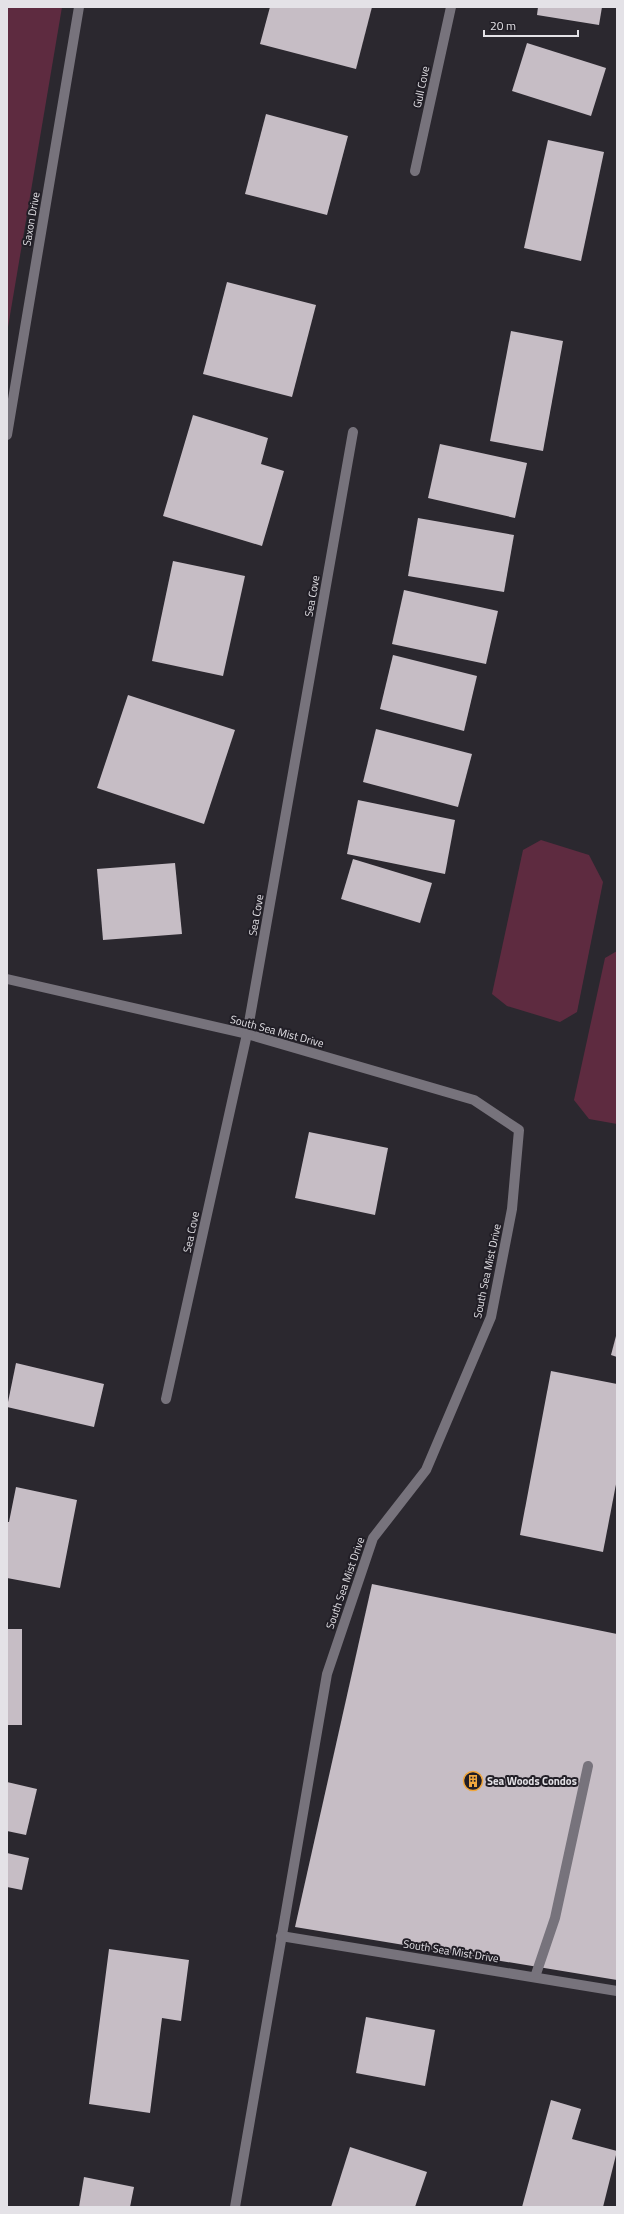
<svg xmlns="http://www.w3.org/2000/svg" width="624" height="2214" font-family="'Titillium Web',sans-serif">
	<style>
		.green { fill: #5e2b40 }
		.building { fill: #c6bdc5 }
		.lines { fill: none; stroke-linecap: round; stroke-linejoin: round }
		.minor { stroke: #77737c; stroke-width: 10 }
		.labels { text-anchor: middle; stroke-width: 4; stroke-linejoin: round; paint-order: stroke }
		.street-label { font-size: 11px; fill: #e4e2e7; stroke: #211e26 }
		.poi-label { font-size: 11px; font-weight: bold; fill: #e4e2e7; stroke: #211e26; text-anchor: start }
	</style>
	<rect width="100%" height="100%" fill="#2b282f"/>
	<g class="green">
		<polygon points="7,7 62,7 7,333"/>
		<polygon points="541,840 589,855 603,882 577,1012 560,1022 507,1006 492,994 523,850"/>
		<polygon points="617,951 617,1124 589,1119 574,1100 605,958"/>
	</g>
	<g class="building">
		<polygon points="270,7 372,7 356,69 260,44"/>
		<polygon points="538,7 602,7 599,25 537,15"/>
		<polygon points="527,43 606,68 591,116 512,91"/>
		<polygon points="266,114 348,136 327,215 245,194"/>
		<polygon points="548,140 604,152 581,261 524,248"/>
		<polygon points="227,282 316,305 292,397 203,374"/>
		<polygon points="511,331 563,341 543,451 490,441"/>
		<polygon points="193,415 268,438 261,464 284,471 262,546 163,516"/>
		<polygon points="440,444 527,463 515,518 428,498"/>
		<polygon points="418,518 514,535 504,592 408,576"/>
		<polygon points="173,561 245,576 223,676 152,661"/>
		<polygon points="404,590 498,611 486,664 392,644"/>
		<polygon points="393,655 477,676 464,731 380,709"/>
		<polygon points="128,695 235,730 204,824 97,788"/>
		<polygon points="376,729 472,754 458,807 363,782"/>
		<polygon points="358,800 455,820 445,874 347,854"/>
		<polygon points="353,859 432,883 420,923 341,899"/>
		<polygon points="175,863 182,934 103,940 97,869"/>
		<polygon points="309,1132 388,1148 375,1215 295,1198"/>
		<polygon points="616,1336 617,1336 617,1357 611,1355"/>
		<polygon points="16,1363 104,1384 94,1427 7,1407"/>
		<polygon points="551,1371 617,1384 617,1479 603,1552 520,1535"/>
		<polygon points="16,1487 77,1500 60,1588 7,1578 7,1522 9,1522"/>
		<polygon points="372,1584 617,1634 617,1980 295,1927"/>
		<rect x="7" y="1629" width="15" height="96"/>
		<polygon points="7,1782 37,1789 26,1835 7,1831"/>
		<polygon points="7,1853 29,1858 22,1890 7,1887"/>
		<polygon points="109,1949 189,1960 181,2021 162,2018 150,2113 89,2104"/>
		<polygon points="366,2017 435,2030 425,2086 356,2073"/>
		<polygon points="551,2100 581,2109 572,2139 617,2151 603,2207 522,2207"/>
		<polygon points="350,2147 427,2172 415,2207 331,2207"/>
		<polygon points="84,2177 134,2187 130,2207 79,2207"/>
	</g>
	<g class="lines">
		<g class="minor">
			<polyline points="415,171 451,7"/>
			<polyline points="7,435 79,7"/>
			<polyline points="7,979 247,1034 474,1100 519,1130 512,1209 491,1317 426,1470 373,1538 327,1674 235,2207"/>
			<polyline points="166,1399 247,1034 353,432"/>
			<polyline points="281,1936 617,1991"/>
			<polyline points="535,1977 555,1918 588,1766"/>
		</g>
	</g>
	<defs>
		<g id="building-ring" transform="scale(1)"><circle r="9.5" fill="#211e26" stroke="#f0a73e" stroke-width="1.5"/><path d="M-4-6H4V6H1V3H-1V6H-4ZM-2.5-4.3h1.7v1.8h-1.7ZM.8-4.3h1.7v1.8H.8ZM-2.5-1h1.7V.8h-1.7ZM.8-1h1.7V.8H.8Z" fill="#f0a73e"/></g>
	</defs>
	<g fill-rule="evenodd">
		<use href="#building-ring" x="473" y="1781"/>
	</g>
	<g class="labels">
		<g class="street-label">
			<text transform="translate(421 87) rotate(-78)" y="4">Gull Cove</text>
			<text transform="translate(31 219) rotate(-80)" y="4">Saxon Drive</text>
			<text transform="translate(312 596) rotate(-80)" y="4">Sea Cove</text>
			<text transform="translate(256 915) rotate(-80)" y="4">Sea Cove</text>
			<text transform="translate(277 1031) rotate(15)" y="4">South Sea Mist Drive</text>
			<text transform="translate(191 1232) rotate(-78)" y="4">Sea Cove</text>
			<text transform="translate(487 1271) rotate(-78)" y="4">South Sea Mist Drive</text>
			<text transform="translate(345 1583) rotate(-71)" y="4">South Sea Mist Drive</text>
			<text transform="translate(451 1951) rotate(9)" y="4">South Sea Mist Drive</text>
		</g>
		<g class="poi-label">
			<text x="487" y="1785">Sea Woods Condos</text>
		</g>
	</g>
	<rect width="624" height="2214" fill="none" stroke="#e4e2e7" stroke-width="16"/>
	<path d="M484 30v6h94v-6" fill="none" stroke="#e4e2e7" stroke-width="2"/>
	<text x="490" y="30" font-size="12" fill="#e4e2e7" stroke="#211e26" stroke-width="3" paint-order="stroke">20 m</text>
</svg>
